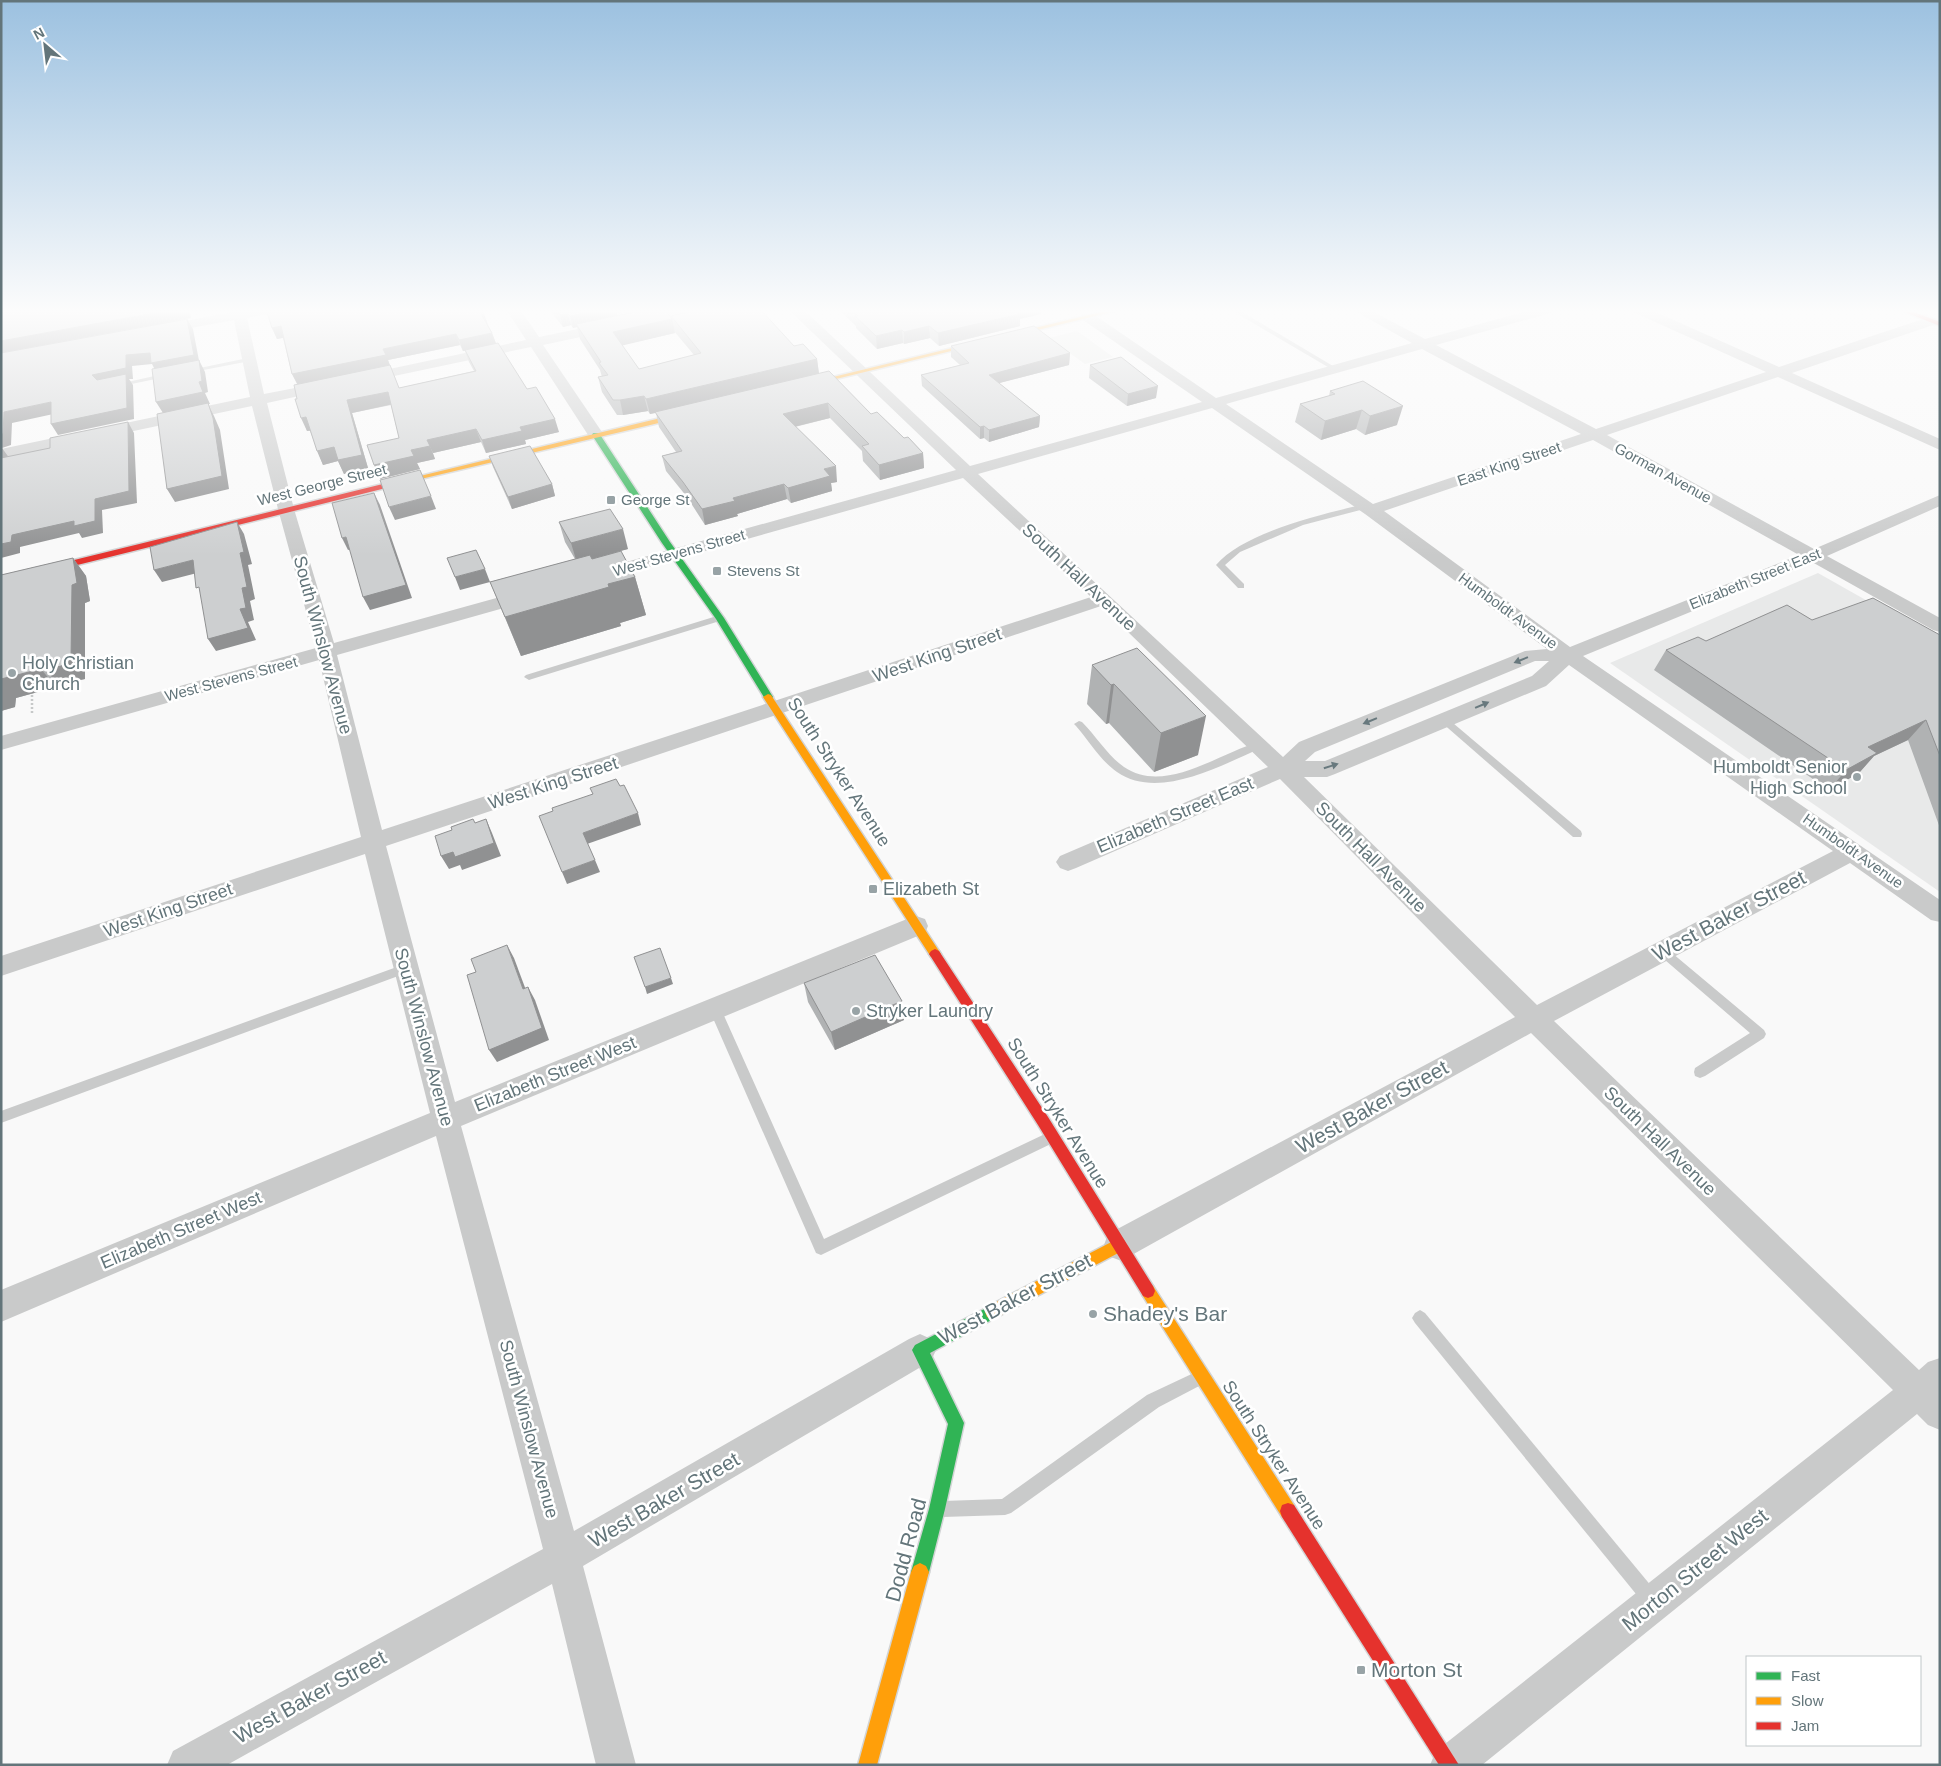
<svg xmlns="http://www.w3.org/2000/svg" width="1941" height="1766" font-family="Helvetica,sans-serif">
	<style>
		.built { fill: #e8e9e9 }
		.green { fill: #e8eae7 }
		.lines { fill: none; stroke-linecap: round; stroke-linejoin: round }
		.fast-casing { stroke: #d2d4d5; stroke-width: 3 }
		.slow-casing { stroke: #d2d4d5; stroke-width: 3 }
		.jam-casing { stroke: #d2d4d5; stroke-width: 3 }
		.path { stroke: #c7c9c9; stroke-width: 2.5; stroke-dasharray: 2 2; stroke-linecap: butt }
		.lane { fill: #c9caca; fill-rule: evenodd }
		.street { fill: #c9caca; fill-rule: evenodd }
		.fast { fill: #30b455; fill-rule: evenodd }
		.slow { fill: #ff9f0a; fill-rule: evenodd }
		.jam { fill: #e5322d; fill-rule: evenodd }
		.wall { fill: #b0b2b3; fill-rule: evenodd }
		.shaded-wall { fill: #909192 }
		.building { fill: #cdcfd0; stroke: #909192 }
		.oneway { fill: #68797e }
		.poi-dot { fill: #98a3a6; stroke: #fff; stroke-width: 2 }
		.labels { text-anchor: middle; stroke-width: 5; stroke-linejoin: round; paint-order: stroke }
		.far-street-label { font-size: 15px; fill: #63757a; stroke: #fff }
		.far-poi-label { font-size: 15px; fill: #63757a; stroke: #fff; text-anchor: start }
		.street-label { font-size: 18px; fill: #63757a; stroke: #fff }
		.poi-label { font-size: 18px; fill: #63757a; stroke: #fff; text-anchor: start }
		.near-street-label { font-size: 21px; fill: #63757a; stroke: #fff }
		.near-poi-label { font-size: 21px; fill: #63757a; stroke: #fff; text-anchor: start }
	</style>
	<rect width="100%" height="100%" fill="#f9f9f9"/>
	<polygon class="built" points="1818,573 1940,642 1940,892 1610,663"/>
	<polygon class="green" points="1077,331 1113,357 1085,364 1049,338"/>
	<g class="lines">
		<g class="fast-casing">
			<g id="fast">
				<polygon points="593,433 599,433 670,542 724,618 773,697 771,699 765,699 716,619 662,543 592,435"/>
				<polygon points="992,1305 997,1307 999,1312 997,1317 930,1353 964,1423 945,1509 929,1572 926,1578 920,1581 914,1578 911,1572 929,1509 948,1424 912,1350 915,1345"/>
			</g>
		</g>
		<g class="slow-casing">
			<g id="slow">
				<polygon points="1113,309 1124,309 799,388 796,386"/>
				<polygon points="694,410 697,410 697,414 391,486 387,484"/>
				<polygon points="768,694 771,695 939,951 941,954 939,957 931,957 763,697"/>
				<polygon points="1119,1238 1124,1240 1126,1245 1124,1250 997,1317 992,1319 987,1317 985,1312 987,1307"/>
				<polygon points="1148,1284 1153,1286 1294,1505 1296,1511 1294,1517 1288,1519 1282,1517 1143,1296 1141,1291 1143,1286"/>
				<polygon points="920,1563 926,1566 929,1572 877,1765 858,1765 911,1572 914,1566"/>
			</g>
		</g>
		<g class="jam-casing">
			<g id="jam">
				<polygon points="1897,309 1906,309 1940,322 1940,326"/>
				<polygon points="391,482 394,482 394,486 1,584 1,578"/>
				<polygon points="935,949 939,951 1048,1117 1153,1286 1155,1291 1153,1296 1148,1298 1143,1296 1038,1125 931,957 929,954 931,951"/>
				<polygon points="1288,1503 1294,1505 1459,1765 1439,1765 1282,1517 1280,1511 1282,1505"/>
			</g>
		</g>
		<polyline class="path" points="32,691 32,715"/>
		<g class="lane">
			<polygon points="614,309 620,309 629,323 628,324 624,324"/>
			<polygon points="1229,309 1237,309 1338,369 1333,370"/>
			<polygon points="248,358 251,360 250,361 188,373 185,371"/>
			<polygon points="168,373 171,375 170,376 117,387 114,385"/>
			<path d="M1365,504L1369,506L1368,508L1303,525L1240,552L1225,565L1244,584V588H1238L1216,565C1244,532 1323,514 1365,504Z"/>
			<polygon points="720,615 723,616 723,620 532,679 529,680 524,677 526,675"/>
			<polygon points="1444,717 1447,718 1581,831 1582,834 1581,837 1573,837 1441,722 1439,720"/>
			<path d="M1079,721L1082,722C1096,736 1108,756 1124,767C1165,795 1219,753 1259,742L1264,745L1263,747C1222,765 1159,801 1117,772C1101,761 1089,741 1076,726L1074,724Z"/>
			<polygon points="1662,946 1666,948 1764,1030 1766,1034 1764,1038 1705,1076 1700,1078 1695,1076 1694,1072 1695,1068 1750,1033 1658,954 1656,951 1658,948"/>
			<polygon points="405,964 409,966 411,969 409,972 1,1123 1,1111"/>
			<polygon points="715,1004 719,1005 721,1009 824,1239 1047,1133 1052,1131 1057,1133 1059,1137 1057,1141 821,1255 816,1253 709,1009 711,1005"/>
			<polygon points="1420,1310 1425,1313 1657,1593 1660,1599 1657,1605 1651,1608 1645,1605 1415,1323 1412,1318 1415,1313"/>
			<polygon points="1198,1371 1203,1374 1206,1379 1203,1384 1159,1407 1011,1513 1005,1515 943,1517 937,1515 935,1509 937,1503 943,1501 1002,1499 1147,1395"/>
		</g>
		<g class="street">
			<path d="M231,309H278L276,312L247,318L264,394L326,382L331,383L333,386L331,389L267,403L294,509L334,643L529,589L536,591L538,595L536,599L337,655L382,830L1091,597L963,478L606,579L600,580L594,579L591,575L594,571L956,470L788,309H803L970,466L1202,402L1083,320L1081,317L1083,314H1093L1216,398L1412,343L1351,309H1368L1425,339L1534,309H1556L1554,312L1436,345L1596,429L1766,372L1633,312L1631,309H1649L1779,367L1926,318H1936L1938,321L1936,324L1792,373L1940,439V450L1778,377L1607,435L1814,549L1940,495V506L1827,556L1940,618V632L1933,630L1812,562L1583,656L1940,900V922L1931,920L1850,863L1554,1021L1919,1370L1928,1362L1940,1358V1430L1928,1425L1917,1414L1482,1765H1430L1436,1751L1893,1390L1531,1033L1130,1256L1119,1260L1108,1256L1104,1245L1108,1234L1515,1017L1280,779L1076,868L1068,871L1060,868L1056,862L1060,856L1268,767L1101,606L386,846L455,1102L907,919L916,916L925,919L928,926L925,933L461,1126L574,1531L909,1339L920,1334L931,1339L936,1350L931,1361L583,1566L636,1765H596L552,1584L227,1765H167L173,1751L543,1549L436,1136L1,1322V1290L430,1113L365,854L1,976V956L361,837L319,660L1,750V736L316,648L278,509L252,406L1,459V449L250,397L234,320L159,334L152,330L159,326L232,312ZM1422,349L1581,434L1373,504L1226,404ZM1212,408L1365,514L1547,649L1525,651L1299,742L1283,757L978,474ZM1593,440L1799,555L1570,647L1384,511ZM1535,661H1549L1532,676L1325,761H1305L1315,752ZM1569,665L1833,851L1537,1005L1304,777H1327L1335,774L1546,686Z"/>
			<polygon points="506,309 520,309 539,337 674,309 700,309 693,313 543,345 604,435 602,438 590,438 531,347 361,383 356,382 354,379 356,376 361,375 526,340"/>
		</g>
		<use href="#fast" class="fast"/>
		<use href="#slow" class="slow"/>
		<use href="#jam" class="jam"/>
	</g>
	<g class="wall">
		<path d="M549,309H616L617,316L625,314L622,309H664L672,318L671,316L794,346L817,359L819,374L871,414L923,453L924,468L880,480L863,461L862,451L830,418L795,427L837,482L831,483L832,491L791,503L787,499L737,514L738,516L705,525L687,497L666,471L662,456L676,452L659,427L656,413L650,414L648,411L623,415H617L602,392L598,377H602L600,370L580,339L577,327L573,328L571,325L563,327ZM674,331L694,355L639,369L622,345L675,333Z"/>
		<polygon points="838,309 1042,309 1041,314 1020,319 1020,326 939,346 930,338 904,344 903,343 877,349 856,328 856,326"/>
		<path d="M369,310L484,314L488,325L492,333L496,343L527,389L559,432L525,440L526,444L486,453L481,442L433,453L435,459L417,463L420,469L380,479L399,438L391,405L352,413L368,468L344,474L338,461L323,465L310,431H307L297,399V384L292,374L283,338L277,339L272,328ZM460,345L463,351H465L469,362L474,371L399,388L388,360Z"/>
		<polygon points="951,346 1070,353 1069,365 999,383 1040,416 1039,427 989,442 984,438 980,439 922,386 921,375 960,365 951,357"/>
		<polygon points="1090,365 1156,398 1127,406 1089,378"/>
		<polygon points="1330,391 1397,425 1365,435 1356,429 1321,440 1295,422 1300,404 1329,396"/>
		<polygon points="489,456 552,484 555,496 512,509 493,467"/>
		<polygon points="559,522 628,549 615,552 635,577 646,615 620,623 621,626 521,656 490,582 575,559 565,542"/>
		<polygon points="73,558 86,576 90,601 85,603 85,679 80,680 75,684 61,688 56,687 16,698 15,707 1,711 1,575"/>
		<polygon points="1812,620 1940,635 1940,828 1908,740 1874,756 1859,773 1829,790 1654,670 1666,650 1706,641"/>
		<polygon points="1092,665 1198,755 1154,772 1109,723 1106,724 1087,704"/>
		<polygon points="804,983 904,1020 835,1050 808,1002"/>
	</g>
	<g class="shaded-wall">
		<polygon points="176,309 193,309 193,311 190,312 191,318 1,353 1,341"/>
		<polygon points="605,309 616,309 618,319 576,324 577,327 573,328 570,316"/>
		<polygon points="625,309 656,309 627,317"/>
		<polygon points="1017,309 1042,309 1041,314 1020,319 1020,326 939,346 938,333"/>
		<polygon points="481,314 484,314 488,325"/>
		<polygon points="568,314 571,325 563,327 560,315"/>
		<polygon points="187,319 193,329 200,366 157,374 152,364 132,366 133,379 129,379 133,385 134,419 58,435 51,424 98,386 92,375"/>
		<polygon points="672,319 675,333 616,347 613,332"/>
		<polygon points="281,326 286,337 277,339 272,328"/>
		<polygon points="929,326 930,338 904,344 904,332"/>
		<polygon points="902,330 903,343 877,349 876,336"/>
		<polygon points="492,333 496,344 463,351 459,340"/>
		<polygon points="456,334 460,345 388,360 390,366 298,385 292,374 383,349"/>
		<polygon points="1070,353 1069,365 988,386 989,375"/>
		<polygon points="817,359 819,374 650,414 646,399"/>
		<polygon points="199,360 205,372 208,392 205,393 210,404 208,404 214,416 220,430 229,489 175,502 167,489 163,413 156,402 199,382"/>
		<polygon points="1158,386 1156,398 1127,406 1128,394"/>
		<polygon points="388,392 393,404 352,413 368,468 344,474 338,461 323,465 317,451 347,400"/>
		<polygon points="644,396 648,411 623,415 620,400"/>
		<polygon points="51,402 58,413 12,423 11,445 2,448 10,459 1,458 1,434 4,412"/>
		<polygon points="828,403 830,418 785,429 783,414"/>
		<polygon points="1403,406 1397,425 1365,435 1370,416"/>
		<polygon points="1362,410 1356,429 1321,440 1325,421"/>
		<polygon points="1040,416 1039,427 989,442 989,430"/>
		<polygon points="306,417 312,430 307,431 301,418"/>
		<polygon points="555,419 559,432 525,440 526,444 486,453 482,440 520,427"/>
		<polygon points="128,422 134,433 137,503 102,510 103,533 82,538 79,533 20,547 20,553 1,558 1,544 12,535 95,499"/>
		<polygon points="984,426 984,438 980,439 980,427"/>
		<polygon points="476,429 481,442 433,453 427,440"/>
		<polygon points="430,446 435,459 417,463 420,469 380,479 374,465 411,450"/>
		<polygon points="923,453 924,468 880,480 879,465"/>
		<polygon points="836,466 837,482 831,483 832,491 791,503 788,488 824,469"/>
		<polygon points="552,484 555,496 512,509 508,497"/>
		<polygon points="784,484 787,499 737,514 738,516 705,525 702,509 733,498"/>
		<polygon points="374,493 380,505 412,598 370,610 363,597"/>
		<polygon points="431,496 436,509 395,520 389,507"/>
		<polygon points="237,522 244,534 252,564 248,565 255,599 250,601 254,620 248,622 256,640 216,651 208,639 240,609 242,588 240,553"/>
		<polygon points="623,529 628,549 577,563 571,543"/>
		<polygon points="346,537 352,549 348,550 342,538"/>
		<polygon points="73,558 86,576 90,601 85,603 85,679 80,680 75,684 61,688 46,670"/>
		<polygon points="193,560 201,572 162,582 154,570"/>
		<polygon points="485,569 490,582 460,590 455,577"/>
		<polygon points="635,577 646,615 620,623 621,626 521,656 505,617 608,584"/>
		<polygon points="41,669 56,687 16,698 15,707 1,711 1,679"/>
		<polygon points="1114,684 1109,723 1106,724 1111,685"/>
		<polygon points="1206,716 1198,755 1154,772 1161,733"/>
		<polygon points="1926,720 1908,740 1874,756 1859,773 1829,790 1846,770 1868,747"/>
		<polygon points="638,813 641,825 587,844 583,833"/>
		<polygon points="486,819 492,833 501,856 462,870 460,865 449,869 441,856"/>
		<polygon points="595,860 600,872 567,884 562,872"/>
		<polygon points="507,945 514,958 530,1001 523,989"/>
		<polygon points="671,978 673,984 647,994 645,987"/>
		<polygon points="528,987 535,1000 549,1040 497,1062 489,1050"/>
		<polygon points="902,1001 904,1020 835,1050 831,1032"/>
	</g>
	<g class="building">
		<polygon points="6,309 176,309 1,341 1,310"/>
		<polygon points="266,309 368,309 369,310 376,310 376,309 481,309 484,314 481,314 492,333 459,340 456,334 383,349 386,355 292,374 281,326 272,328"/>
		<polygon points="555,309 605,309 570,316 568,314 560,315"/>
		<polygon points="650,309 664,309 672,319 613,332 639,369 701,353 671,316 703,309 760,309 794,346 803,344 817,359 646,399 644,396 620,400 613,400 598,377 608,375 599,363 601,362 576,324"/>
		<polygon points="850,309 1017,309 1014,310 1020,314 938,333 929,326 904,332 902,330 876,336 855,316 858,316"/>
		<polygon points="187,319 194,355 151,363 150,353 126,355 126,368 92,375 97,380 126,374 127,408 51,424 51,402 4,412 3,434 1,434 1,353"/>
		<polygon points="1034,326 1070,353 989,375 1040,416 989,430 984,426 980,427 921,375 969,363 951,346"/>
		<polygon points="498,343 527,389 536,387 555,419 520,427 522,431 482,440 476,429 427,440 430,446 411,450 414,456 374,465 367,445 399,438 388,392 347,400 362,455 338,460 334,447 317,451 306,417 301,418 295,399 297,399 294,385 390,365 399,388 476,371 465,350"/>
		<polygon points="1121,357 1158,386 1128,394 1090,365"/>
		<polygon points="199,360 202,381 199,382 203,392 156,402 152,369"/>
		<polygon points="829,371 871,414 877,412 904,438 908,437 923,453 879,465 862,446 869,444 828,403 783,414 836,466 824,469 830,476 788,488 784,484 733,498 735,501 702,509 683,482 662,456 682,451 655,412"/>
		<polygon points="1363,381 1403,406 1370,416 1362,410 1325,421 1300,404 1335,394 1330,391"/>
		<polygon points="208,403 213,418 222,476 167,489 157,414"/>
		<polygon points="128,422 129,491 95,499 95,521 74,526 74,521 12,535 11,542 1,544 1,458 50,448 50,438"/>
		<polygon points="530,446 552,484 508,497 489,456"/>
		<polygon points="420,470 431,496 389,507 380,480"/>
		<polygon points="374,493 406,585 363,597 346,537 342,538 332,503"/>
		<polygon points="610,509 623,529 571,543 559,522"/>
		<polygon points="237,522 244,552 240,553 247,587 242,588 246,608 240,609 248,628 208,639 199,587 196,588 193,560 154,570 150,547"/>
		<polygon points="476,550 485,569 455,577 447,558"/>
		<polygon points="621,551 635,577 608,584 609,587 505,617 490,582 590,555 592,559"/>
		<polygon points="73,558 77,583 72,585 71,660 66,662 61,666 46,670 41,669 1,679 1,575"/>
		<polygon points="1873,598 1940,635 1940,756 1926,720 1868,747 1877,753 1846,770 1666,650 1698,637 1706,641 1787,605 1812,620"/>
		<polygon points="1137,648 1206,716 1161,733 1114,684 1111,685 1092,665"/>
		<polygon points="616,779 620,786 624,785 638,813 583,833 595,860 562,872 539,816 553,811 552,808 593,794 590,788"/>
		<polygon points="473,819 475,823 486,819 494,843 455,857 453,852 441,856 435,836 452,830 451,827"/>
		<polygon points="507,945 523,989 528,987 542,1028 489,1050 467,975 476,972 471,959"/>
		<polygon points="660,948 671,978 645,987 634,957"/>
		<polygon points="875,955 902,1001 831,1032 804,983"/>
	</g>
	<defs><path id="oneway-solid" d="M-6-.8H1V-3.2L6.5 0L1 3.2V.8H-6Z" transform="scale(1.25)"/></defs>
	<g class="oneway">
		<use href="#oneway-solid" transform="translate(1521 660) rotate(158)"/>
		<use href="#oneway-solid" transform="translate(1482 705) rotate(-23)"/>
		<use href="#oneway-solid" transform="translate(1370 721) rotate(158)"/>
		<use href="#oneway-solid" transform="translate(1331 766) rotate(-17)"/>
	</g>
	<linearGradient id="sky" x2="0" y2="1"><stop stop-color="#9cc1e0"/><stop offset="0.56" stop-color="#fcfcfc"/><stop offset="1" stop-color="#fcfcfc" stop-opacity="0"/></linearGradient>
	<rect width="1941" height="556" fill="url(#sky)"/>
	<g class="poi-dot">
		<rect x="606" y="495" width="10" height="10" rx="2.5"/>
		<rect x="712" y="566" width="10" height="10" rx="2.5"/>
		<circle cx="12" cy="673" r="5"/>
		<circle cx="1857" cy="777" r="5"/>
		<rect x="868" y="884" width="10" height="10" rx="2.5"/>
		<circle cx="856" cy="1011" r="5"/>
		<circle cx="1093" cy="1314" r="5"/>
		<rect x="1356" y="1665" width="10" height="10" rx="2.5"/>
	</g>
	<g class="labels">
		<g class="far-street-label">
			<text transform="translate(1509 464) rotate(-19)" y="5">East King Street</text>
			<text transform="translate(1663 473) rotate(29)" y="5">Gorman Avenue</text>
			<text transform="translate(322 485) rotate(-14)" y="5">West George Street</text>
			<text transform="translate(679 553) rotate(-16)" y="5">West Stevens Street</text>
			<text transform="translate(1755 579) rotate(-22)" y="5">Elizabeth Street East</text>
			<text transform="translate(1508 611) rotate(36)" y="5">Humboldt Avenue</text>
			<text transform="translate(231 679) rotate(-15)" y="5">West Stevens Street</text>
			<text transform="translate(1853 851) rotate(35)" y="5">Humboldt Avenue</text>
		</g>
		<g class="far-poi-label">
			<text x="621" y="505">George St</text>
			<text x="727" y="576">Stevens St</text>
		</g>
		<g class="street-label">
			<text transform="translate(1079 577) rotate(43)" y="6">South Hall Avenue</text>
			<text transform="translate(323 645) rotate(75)" y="6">South Winslow Avenue</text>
			<text transform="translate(937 655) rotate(-19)" y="6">West King Street</text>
			<text transform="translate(839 772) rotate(57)" y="6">South Stryker Avenue</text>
			<text transform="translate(553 783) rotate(-18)" y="6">West King Street</text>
			<text transform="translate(1175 815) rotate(-23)" y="6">Elizabeth Street East</text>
			<text transform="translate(1371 857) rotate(45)" y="6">South Hall Avenue</text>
			<text transform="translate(168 910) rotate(-19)" y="6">West King Street</text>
			<text transform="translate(424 1037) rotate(75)" y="6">South Winslow Avenue</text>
			<text transform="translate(555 1074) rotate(-22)" y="6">Elizabeth Street West</text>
			<text transform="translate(1058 1113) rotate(58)" y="6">South Stryker Avenue</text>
			<text transform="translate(1660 1141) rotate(44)" y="6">South Hall Avenue</text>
			<text transform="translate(181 1230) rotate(-23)" y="6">Elizabeth Street West</text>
			<text transform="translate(529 1429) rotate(75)" y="6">South Winslow Avenue</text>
			<text transform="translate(1274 1455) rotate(57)" y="6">South Stryker Avenue</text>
		</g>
		<g class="poi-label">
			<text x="22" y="669">Holy Christian<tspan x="22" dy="21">Church</tspan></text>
			<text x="1847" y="773" text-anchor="end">Humboldt Senior<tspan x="1847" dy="21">High School</tspan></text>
			<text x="883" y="895">Elizabeth St</text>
			<text x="866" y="1017">Stryker Laundry</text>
		</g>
		<g class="near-street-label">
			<text transform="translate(1729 916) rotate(-28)" y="7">West Baker Street</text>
			<text transform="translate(1372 1107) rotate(-29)" y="7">West Baker Street</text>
			<text transform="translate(1015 1299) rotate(-28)" y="7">West Baker Street</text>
			<text transform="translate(664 1500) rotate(-30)" y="7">West Baker Street</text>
			<text transform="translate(906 1550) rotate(-75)" y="7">Dodd Road</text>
			<text transform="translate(1695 1570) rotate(-39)" y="7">Morton Street West</text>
			<text transform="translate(310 1697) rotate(-29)" y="7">West Baker Street</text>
		</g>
		<g class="near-poi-label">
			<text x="1103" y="1321">Shadey's Bar</text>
			<text x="1371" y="1677">Morton St</text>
		</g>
	</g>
	<rect width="1941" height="1766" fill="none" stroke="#63757a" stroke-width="5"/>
	<rect x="1746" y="1656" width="175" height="90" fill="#ffffff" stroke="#c1c8ca"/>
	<rect x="1756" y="1672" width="25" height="8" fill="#30b455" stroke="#c1c8ca"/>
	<text x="1791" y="1681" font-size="15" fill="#63757a">Fast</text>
	<rect x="1756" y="1697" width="25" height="8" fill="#ff9f0a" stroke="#c1c8ca"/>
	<text x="1791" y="1706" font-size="15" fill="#63757a">Slow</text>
	<rect x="1756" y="1722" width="25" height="8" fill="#e5322d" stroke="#c1c8ca"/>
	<text x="1791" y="1731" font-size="15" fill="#63757a">Jam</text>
	<g transform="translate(45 45) rotate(332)" stroke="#ffffff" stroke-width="4" paint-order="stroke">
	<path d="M0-4L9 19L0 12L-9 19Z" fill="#63757a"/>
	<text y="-8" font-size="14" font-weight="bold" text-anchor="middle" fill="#63757a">N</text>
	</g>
</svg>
